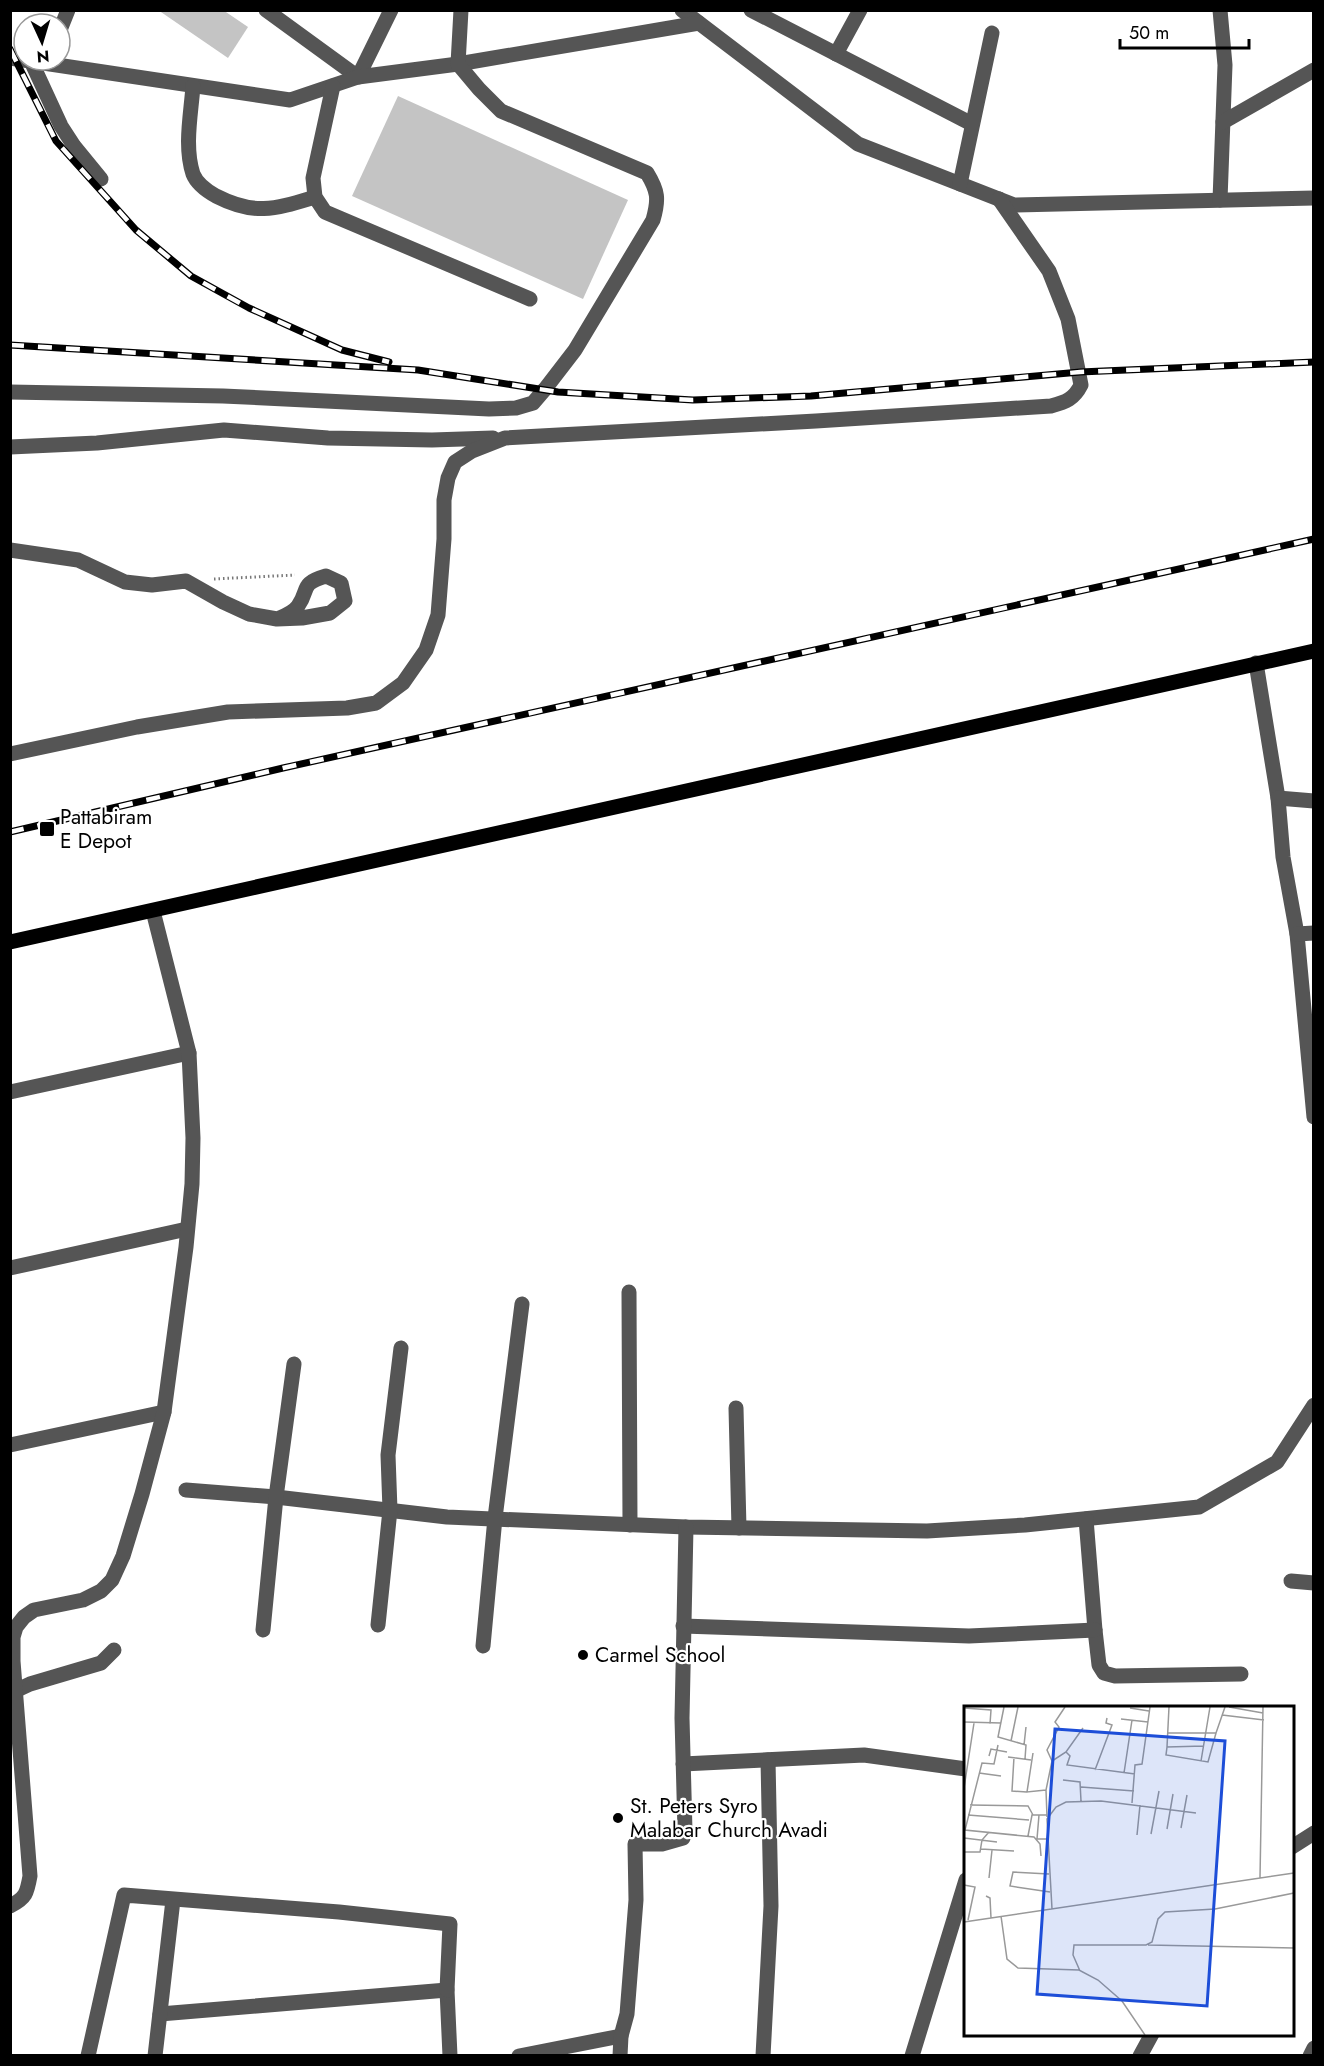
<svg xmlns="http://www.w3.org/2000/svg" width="1324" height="2066" font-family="Jost,sans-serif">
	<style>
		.building { fill: #c4c4c4 }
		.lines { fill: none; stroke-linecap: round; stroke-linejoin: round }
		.path { stroke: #777; stroke-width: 3; stroke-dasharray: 1.5 3; stroke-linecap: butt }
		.minor { stroke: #555; stroke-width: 15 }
		.major { stroke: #000; stroke-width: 15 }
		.rail-casing { stroke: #000; stroke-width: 7 }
		.rail { stroke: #fff; stroke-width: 4.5; stroke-dasharray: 14; stroke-linecap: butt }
		.poi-dot { fill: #000; stroke: #fff; stroke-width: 2 }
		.labels { text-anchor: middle; stroke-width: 4.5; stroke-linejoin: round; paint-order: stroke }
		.poi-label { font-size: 21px; fill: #000; stroke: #fff; text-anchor: start }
		.inset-road { fill: none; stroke: #999; stroke-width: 1.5 }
		.view { fill: #1d4ed8; fill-opacity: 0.15; stroke: #1d4ed8; stroke-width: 3 }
		.inset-edge { fill: none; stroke: #000; stroke-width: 3 }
	</style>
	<rect width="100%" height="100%" fill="#fff"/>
	<g class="building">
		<polygon points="158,10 223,10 248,27 228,58"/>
		<polygon points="398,96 628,200 583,299 352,196"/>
	</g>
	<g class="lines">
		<polyline class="path" points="214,579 295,575"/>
		<g class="minor">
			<polyline points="266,10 358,77 391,10"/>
			<polyline points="682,10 858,144 1014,205 1314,198"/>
			<polyline points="751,10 972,124"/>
			<polyline points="1220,10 1225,65 1220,200"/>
			<polyline points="60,30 68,10"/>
			<polyline points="836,54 860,10"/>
			<polyline points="10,58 290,100 358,77 458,64 699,23"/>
			<polyline points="31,61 61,126 74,146 101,179"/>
			<path d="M193,86C191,114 184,147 193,174C197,184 207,191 216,196C255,216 275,209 315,197"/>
			<polyline points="333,86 313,178 315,197 325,212 530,299"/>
			<polyline points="1223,122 1314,70"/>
			<polyline points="960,184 992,33"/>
			<path d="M10,392L223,396L489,409L516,408L533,403L545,389L575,350L653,220C659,199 658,191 647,173L501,111L479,89L458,64L461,10"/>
			<polyline points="10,447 97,443 224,430 328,438 432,440 493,438"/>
			<path d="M10,550L78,560L125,582L152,585L186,581L223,602L249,614L277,619L302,618L330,613L345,601L341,583L326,576C299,584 310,589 298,606C293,613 284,616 277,619"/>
			<polyline points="1256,663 1278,798 1283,857 1297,934 1314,1117"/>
			<path d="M10,754L137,727L228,712L347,708L376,703L403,683L426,650L438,615L444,539V500L448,478L455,462L472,451L505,438L816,421L1051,406C1066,402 1074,399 1081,385L1068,319L1049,271L999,199"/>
			<polyline points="1278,798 1314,801"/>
			<polyline points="1297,934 1314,933"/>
			<polyline points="10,1092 189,1053"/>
			<polyline points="10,1268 187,1229"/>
			<polyline points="629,1292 630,1525"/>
			<polyline points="736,1408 739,1528"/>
			<polyline points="10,1445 164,1412"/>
			<polyline points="186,1490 276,1497 447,1517 686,1527 927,1531 1025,1525 1199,1507 1277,1462 1314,1405"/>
			<polyline points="1086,1519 1095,1630 1099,1665 1104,1673 1115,1676 1241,1674"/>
			<polyline points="1291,1581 1314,1583"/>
			<polyline points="378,1625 390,1510 388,1455 401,1348"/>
			<polyline points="683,1626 969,1636 1095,1630"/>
			<polyline points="263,1630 276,1497 294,1364"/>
			<polyline points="483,1646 495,1518 522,1304"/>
			<polyline points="15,1691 30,1684 101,1663 114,1650"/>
			<polyline points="683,1764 864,1755 966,1769"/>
			<polyline points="1292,1847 1314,1833"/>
			<path d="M10,1906C26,1898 27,1893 30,1876L13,1661V1637L16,1627L24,1617L34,1610L83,1600L101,1591L112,1580L123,1556L142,1494L164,1412L186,1247L192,1184L193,1138L189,1053L153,911"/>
			<polyline points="160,2014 447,1990 450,2056"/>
			<polyline points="88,2056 124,1895 339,1912 450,1924 447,1990"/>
			<polyline points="155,2056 173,1900"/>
			<polyline points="519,2056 621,2036"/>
			<polyline points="620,2056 621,2036 627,2014 636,1900 635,1844 662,1844 683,1838 685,1831 682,1718 686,1527"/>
			<polyline points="763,2056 771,1906 768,1760"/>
			<polyline points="912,2056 966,1880"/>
			<polyline points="1140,2056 1152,2034"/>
			<polyline points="1310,2056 1314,2048"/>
		</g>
		<polyline class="major" points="10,942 1314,651"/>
		<g class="rail-casing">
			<g id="rail">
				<polyline points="10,49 56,141 136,230 191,276 249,308 342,350 389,362"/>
				<polyline points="10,345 418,370 558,392 693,400 811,396 1080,372 1314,362"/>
				<polyline points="10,832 283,768 1314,539"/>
			</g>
		</g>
		<use href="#rail" class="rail"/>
	</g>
	<g class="poi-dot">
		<rect x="39" y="821" width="16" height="16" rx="3"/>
		<circle cx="583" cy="1655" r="6"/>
		<circle cx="618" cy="1818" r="6"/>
	</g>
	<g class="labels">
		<g class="poi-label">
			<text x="60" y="824">Pattabiram<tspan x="60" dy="24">E Depot</tspan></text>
			<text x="595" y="1662">Carmel School</text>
			<text x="630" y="1813">St. Peters Syro<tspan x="630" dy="24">Malabar Church Avadi</tspan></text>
		</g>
	</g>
	<g transform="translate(964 1706)">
		<rect width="330" height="330" fill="#fff"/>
		<path class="inset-road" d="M40,1L34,31L62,39L61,53M205,1L203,41L240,40M265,1L299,7M0,2L27,4L26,18M166,2L185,5M258,9L300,14M157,13L184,16M0,16L37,17M203,27H252L261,1M47,35L54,1M34,39L30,58L18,57L1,124L70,131L76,138L77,150M60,39L62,21M203,41L202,49L244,56L252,27M102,46L106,50L103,59L171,68M69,47L63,86L82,84M25,50L27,43L43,46M44,51L67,54M50,51L48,85L63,86M88,55L83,44L95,21L91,16L101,1M237,55L246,1M131,64L148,19L142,17L143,12M15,67L37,70M160,67L168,14M99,74L116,76L117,95M117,81L170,85M0,82L10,17M168,97L171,59L178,58L186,1M6,99L64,100L69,109M4,109L65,114M75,109L73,133H83M83,111L82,84L88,55L102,46L119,22M217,122L223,89M203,123L209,88M187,128L195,85M173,129L176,99M64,130L68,109H83M0,132L33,136M17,143L50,145M0,146H16L18,134L25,126M85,168L49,166L46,180L86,186M25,172L28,144M296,172L299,1M0,179L11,181L4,214M22,190L26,192L27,212M88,203L83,113L92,101L102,96L137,95L232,107M37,210L43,253L54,262L115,264L134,274L158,295L181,329M0,216L330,167M184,239L330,242M116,265L109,249L110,239H182L188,236L194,213L201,206L251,203L330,187"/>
		<path class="view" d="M91,23L261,35L243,300L73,288Z"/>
		<rect width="330" height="330" class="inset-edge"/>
	</g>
	<rect width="1324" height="2066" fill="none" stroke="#000000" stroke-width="24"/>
	<g transform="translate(42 42) rotate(176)"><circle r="28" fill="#ffffff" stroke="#999999" stroke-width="1.5"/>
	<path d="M0-4.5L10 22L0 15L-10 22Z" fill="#000000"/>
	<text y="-9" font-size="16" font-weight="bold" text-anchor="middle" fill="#000000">N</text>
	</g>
	<path d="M1120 39v9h129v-9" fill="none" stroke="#000000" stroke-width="3"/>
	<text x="1129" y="39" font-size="18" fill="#000000" stroke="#ffffff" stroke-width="4.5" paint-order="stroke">50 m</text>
</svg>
